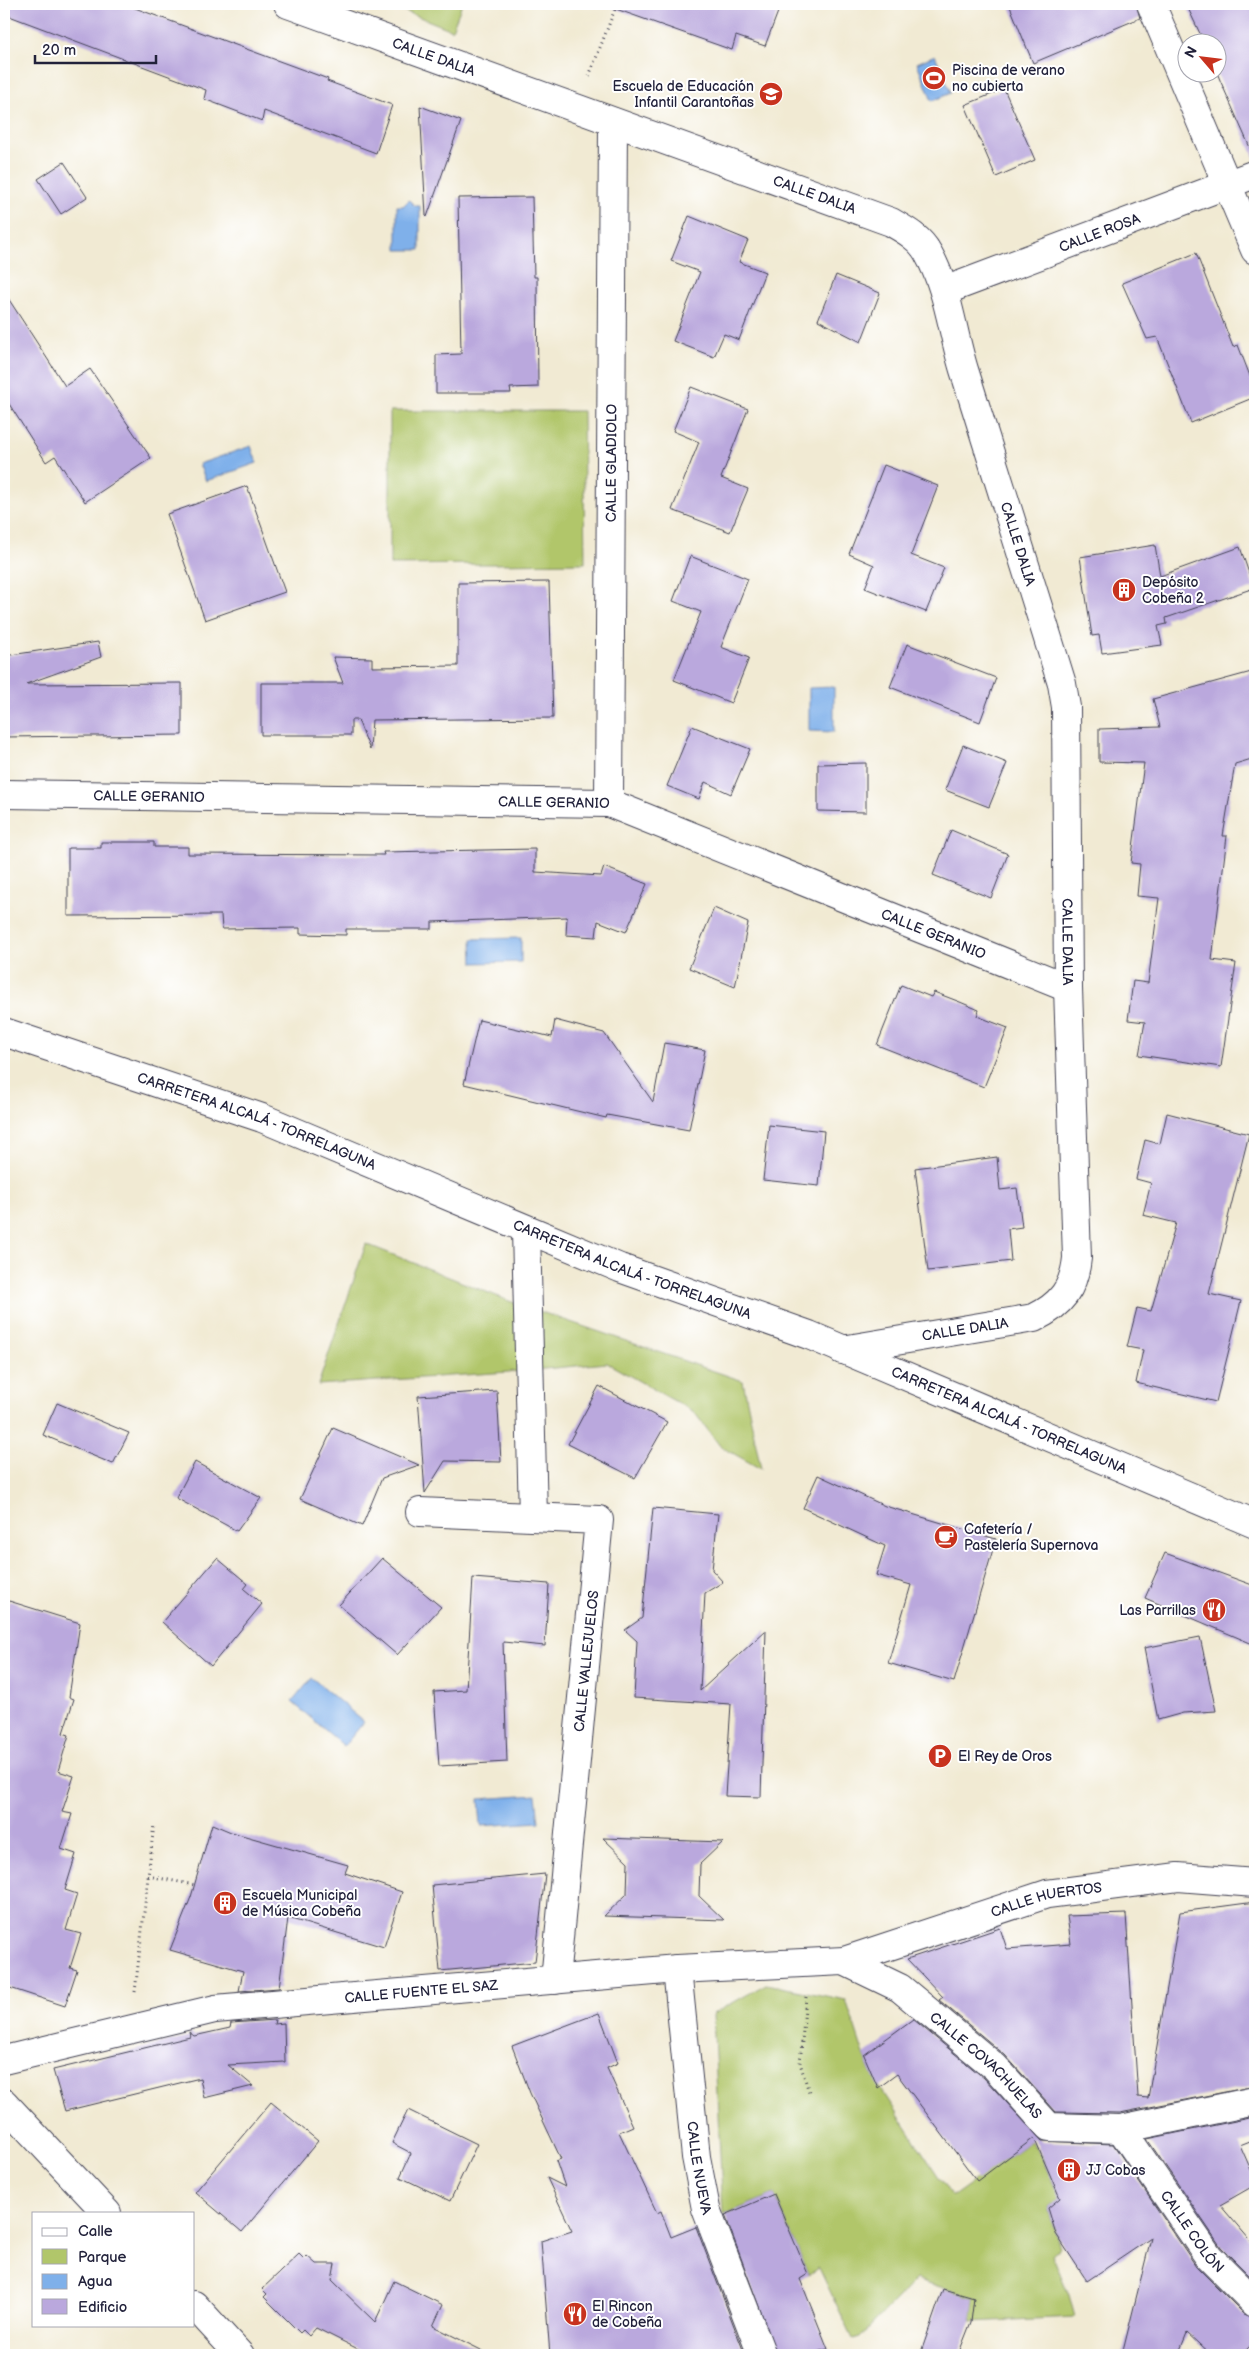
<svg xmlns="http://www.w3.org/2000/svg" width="1259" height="2359" font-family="'Balsamiq Sans',sans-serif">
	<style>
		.green { fill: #b1c66a; stroke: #6a7452 }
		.water { fill: #7fb0ea; stroke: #506992 }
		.building { fill: #baa8dd }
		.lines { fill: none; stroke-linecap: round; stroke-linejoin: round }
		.minor-casing { stroke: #414052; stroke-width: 30 }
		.path { stroke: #414052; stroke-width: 3; stroke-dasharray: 1 4; stroke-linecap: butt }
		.minor { stroke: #fff; stroke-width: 28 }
		.labels { text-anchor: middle; stroke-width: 4; stroke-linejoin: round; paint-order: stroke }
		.street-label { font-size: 14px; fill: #22223b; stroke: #fff }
		.poi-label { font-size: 14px; fill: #22223b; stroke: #fff; text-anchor: start }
	</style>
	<rect width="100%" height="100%" fill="#fff"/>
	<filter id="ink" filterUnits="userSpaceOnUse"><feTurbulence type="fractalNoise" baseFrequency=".02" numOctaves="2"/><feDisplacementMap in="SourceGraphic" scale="10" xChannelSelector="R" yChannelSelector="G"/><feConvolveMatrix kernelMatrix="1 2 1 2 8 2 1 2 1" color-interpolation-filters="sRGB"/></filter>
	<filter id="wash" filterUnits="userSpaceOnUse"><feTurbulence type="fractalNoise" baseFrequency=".0096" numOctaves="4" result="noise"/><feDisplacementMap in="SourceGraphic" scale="20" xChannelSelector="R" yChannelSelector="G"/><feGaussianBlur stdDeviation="1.12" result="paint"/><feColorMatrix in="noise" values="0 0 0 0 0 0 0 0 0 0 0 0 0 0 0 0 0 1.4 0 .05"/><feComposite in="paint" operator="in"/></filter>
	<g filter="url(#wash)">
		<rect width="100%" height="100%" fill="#f1ead3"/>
		<g class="green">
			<polygon points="387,4 462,4 452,30"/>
			<polygon points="390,411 583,411 585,563 390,565"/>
			<polygon points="366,1244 509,1301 743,1381 761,1469 720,1446 694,1412 607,1363 523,1371 318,1385"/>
			<polygon points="766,1984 846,2000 864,2055 875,2080 952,2197 1031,2141 1042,2158 1056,2190 1073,2188 1048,2208 1060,2247 1052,2254 1069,2295 1075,2317 971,2322 974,2298 916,2279 860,2337 853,2339 819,2268 808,2274 774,2194 723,2215 713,2014"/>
		</g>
		<g class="water">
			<polygon points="935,55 951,93 932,101 917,63"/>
			<polygon points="409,200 415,206 420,206 420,250 397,250 397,206 403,206"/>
			<polygon points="251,446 257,463 206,481 199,464"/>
			<polygon points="834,687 834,732 809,731 809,688"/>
			<polygon points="521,938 521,962 473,963 472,939"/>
			<polygon points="312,1678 364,1722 344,1746 292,1702"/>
			<polygon points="536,1795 539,1822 481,1826 479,1799"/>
		</g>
		<g id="blocks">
			<g class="building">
				<polygon points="4,4 124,4 328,79 327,81 392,105 376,153 264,111 262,121 204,99 206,90 4,14"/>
				<polygon points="614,4 781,4 765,46 736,36 732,50 613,8"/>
				<polygon points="1009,4 1136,4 1140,18 1033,63"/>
				<polygon points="1186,4 1255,4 1255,159 1220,80 1216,70 1216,42 1204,42"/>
				<polygon points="1004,89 1035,160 996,177 965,105"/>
				<polygon points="420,106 461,121 427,217 426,216"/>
				<polygon points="64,162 87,197 61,214 38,179"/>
				<polygon points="532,197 534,277 537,277 538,387 510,388 511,393 436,393 436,355 461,354 458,198"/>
				<polygon points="689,216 748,240 739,262 765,272 739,340 724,334 714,357 673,341 700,272 671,261"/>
				<polygon points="1196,253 1233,347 1238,345 1255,389 1255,397 1191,423 1157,337 1147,339 1122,283"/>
				<polygon points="836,275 880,293 861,342 818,320"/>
				<polygon points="4,292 65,386 90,369 151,458 85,502 55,456 46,462 4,396"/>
				<polygon points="691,387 748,409 721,478 748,489 730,532 672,510 699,442 673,431"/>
				<polygon points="884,465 938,486 911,555 944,568 926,612 865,588 874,565 849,554"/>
				<polygon points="247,486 285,592 205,620 167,514"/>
				<polygon points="1155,545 1160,576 1240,547 1254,588 1166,618 1167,624 1158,626 1162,645 1102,653 1099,635 1092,636 1080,557"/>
				<polygon points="690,556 748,579 721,647 749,658 731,703 674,680 701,612 673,601"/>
				<polygon points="549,582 553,718 372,720 370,750 358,720 351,720 351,735 261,735 261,683 343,683 333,657 372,658 372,667 458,666 458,583"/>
				<polygon points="98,642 101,657 26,684 182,683 182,735 4,737 4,656"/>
				<polygon points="907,644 996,678 980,722 890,687"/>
				<polygon points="1255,671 1255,758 1235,764 1223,836 1227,836 1212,960 1236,963 1221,1067 1139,1055 1145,1022 1128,1020 1133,981 1148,983 1159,898 1137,896 1140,864 1131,863 1144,763 1099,762 1099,729 1160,727 1153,699"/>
				<polygon points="692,726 750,749 731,794 705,782 699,799 667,786"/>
				<polygon points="963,745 1007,763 989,807 945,790"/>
				<polygon points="866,763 866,812 818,811 818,764"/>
				<polygon points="951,830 1008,854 991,898 933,875"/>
				<polygon points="101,842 154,842 154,847 188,847 188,854 384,855 383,852 535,849 535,872 601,876 604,867 647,884 626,932 598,921 596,937 566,935 567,917 432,922 432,929 346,929 346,935 300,934 300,928 222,929 221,915 68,916 68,848 101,848"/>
				<polygon points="714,908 748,923 735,987 689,968"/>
				<polygon points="901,985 931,997 934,992 960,1002 979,1010 977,1016 1008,1028 984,1087 877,1045"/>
				<polygon points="479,1020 552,1037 555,1020 604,1033 653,1102 664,1043 705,1050 689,1130 607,1115 606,1118 464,1084"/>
				<polygon points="1167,1113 1249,1134 1209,1294 1241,1301 1216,1402 1136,1383 1143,1350 1127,1347 1137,1308 1151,1311 1176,1223 1143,1215 1151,1183 1136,1179 1145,1140 1160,1144"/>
				<polygon points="769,1125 824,1131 819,1186 763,1180"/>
				<polygon points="997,1157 1000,1190 1017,1188 1022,1227 1008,1229 1011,1261 928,1271 915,1168"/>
				<polygon points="599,1386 667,1422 635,1478 568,1444"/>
				<polygon points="497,1391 501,1462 445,1461 425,1493 418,1396"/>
				<polygon points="57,1403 129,1433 113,1464 43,1435"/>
				<polygon points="333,1428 419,1465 382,1478 362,1526 300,1499"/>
				<polygon points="195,1462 261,1498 237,1531 176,1498"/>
				<polygon points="818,1475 885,1506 996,1539 954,1682 888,1663 911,1585 876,1575 885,1546 803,1508"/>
				<polygon points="653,1508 718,1514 712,1570 723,1582 705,1593 700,1691 766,1630 761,1797 725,1796 731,1704 634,1698 637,1641 625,1630 642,1618"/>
				<polygon points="1165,1553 1255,1586 1255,1645 1145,1598"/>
				<polygon points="217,1558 248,1584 244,1589 262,1604 211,1666 162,1622"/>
				<polygon points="382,1558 441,1607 397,1655 339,1605"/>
				<polygon points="473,1578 549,1584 545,1646 503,1642 507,1762 439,1766 434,1692 466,1690"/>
				<polygon points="9,1601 80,1623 69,1697 74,1699 63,1733 69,1735 58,1771 74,1776 62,1812 72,1814 61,1849 76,1854 65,1890 77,1894 66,1930 81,1934 70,1968 77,1970 65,2006 4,1986 4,1621"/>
				<polygon points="1200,1637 1216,1711 1183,1713 1158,1720 1144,1648"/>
				<polygon points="212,1824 231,1832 348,1865 345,1873 402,1892 384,1947 288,1918 279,1988 239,1991 243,1971 170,1950 191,1897"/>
				<polygon points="603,1838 723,1842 700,1864 699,1896 724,1920 604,1916 627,1894 628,1862"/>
				<polygon points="545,1874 535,1962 440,1971 432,1885"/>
				<polygon points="1255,1902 1255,2086 1120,2113 1056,2112 1005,2055 939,2000 943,1997 907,1959 1000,1928 1007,1949 1071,1944 1067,1916 1126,1914 1138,2097 1148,2098 1180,1912"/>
				<polygon points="599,2013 618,2063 607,2068 633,2126 619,2132 657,2213 661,2211 671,2237 696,2227 745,2355 550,2355 541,2241 572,2231 547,2178 565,2187 556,2161 561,2159 530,2093 512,2046"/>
				<polygon points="913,2019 984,2078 1042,2141 1113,2144 1196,2266 1244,2314 1255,2318 1255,2341 1241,2355 1211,2355 1187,2333 1178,2355 1122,2355 1151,2238 1087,2281 1056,2234 1048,2208 1060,2198 1034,2138 977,2181 897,2074 878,2088 864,2055"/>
				<polygon points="275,2020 274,2024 284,2023 285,2062 228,2065 253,2086 204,2098 200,2078 65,2111 53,2070 190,2037 189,2032 194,2036 230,2028 231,2023"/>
				<polygon points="271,2102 318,2141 242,2232 195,2192"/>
				<polygon points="408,2110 477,2144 450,2201 400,2177 411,2153 392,2143"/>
				<polygon points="1255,2117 1255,2139 1240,2145 1255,2179 1255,2185 1220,2205 1255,2246 1255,2281 1221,2247 1147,2139"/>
				<polygon points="774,2194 808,2274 800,2279 828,2349 804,2355 777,2355 725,2215"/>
				<polygon points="299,2254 304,2259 307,2256 316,2264 335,2264 332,2280 375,2322 394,2281 443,2305 433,2326 491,2355 360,2355 362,2351 316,2328 309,2336 303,2330 300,2333 264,2297 267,2294 262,2289"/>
				<polygon points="943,2289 974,2298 971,2322 958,2355 920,2355"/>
			</g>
		</g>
	</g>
	<g filter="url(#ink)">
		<use href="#blocks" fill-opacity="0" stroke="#414052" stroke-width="1"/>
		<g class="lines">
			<g class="minor-casing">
				<g id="minor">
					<path id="s1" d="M288,4L891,222C905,230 920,238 928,253C949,290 952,333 965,373C997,476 1030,580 1062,684L1066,707L1068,988L1077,1258C1074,1288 1061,1305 1034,1318L842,1350"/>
					<polyline points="1151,4 1255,250"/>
					<path id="s2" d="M944,291L1255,174"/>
					<path id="s3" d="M4,794L609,803L1068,988"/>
					<path id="s4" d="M609,803L613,122"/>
					<path id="s5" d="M4,1032L262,1118L620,1268L809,1335L1255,1524"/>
					<polyline points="526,1230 533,1517"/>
					<polyline points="420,1512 599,1520 555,1980"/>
					<path id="s6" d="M844,1961L900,1988L995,2067L1049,2127L1121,2129L1255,2101"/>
					<path id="s7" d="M677,1969L696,2157L706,2209L762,2355"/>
					<path id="s8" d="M4,2060L215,2009L677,1969L844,1961L1047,1894L1178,1877L1255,1883"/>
					<polyline points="4,2103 107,2213"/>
					<path id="s9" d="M1121,2129L1209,2257L1255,2303"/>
					<polyline points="194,2305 240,2355"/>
				</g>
			</g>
			<g class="path">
				<polyline points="589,76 615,9"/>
				<polyline points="148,1876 195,1885"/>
				<polyline points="135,1992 154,1824"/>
				<polyline points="806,1997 800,2063 809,2092"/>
			</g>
			<use href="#minor" class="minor"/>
		</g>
	</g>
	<defs>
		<g id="stadium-disc" transform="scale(1.25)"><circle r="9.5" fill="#c8321e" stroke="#fff"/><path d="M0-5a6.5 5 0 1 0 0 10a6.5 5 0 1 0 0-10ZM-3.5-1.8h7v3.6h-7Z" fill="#fff"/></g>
		<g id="school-disc" transform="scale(1.25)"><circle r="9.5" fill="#c8321e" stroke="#fff"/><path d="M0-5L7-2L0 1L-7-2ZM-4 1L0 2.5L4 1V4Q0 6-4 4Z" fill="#fff"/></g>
		<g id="building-disc" transform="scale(1.25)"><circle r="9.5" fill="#c8321e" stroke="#fff"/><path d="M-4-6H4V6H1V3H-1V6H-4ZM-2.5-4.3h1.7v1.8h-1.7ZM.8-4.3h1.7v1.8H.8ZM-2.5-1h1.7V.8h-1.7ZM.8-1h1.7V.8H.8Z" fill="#fff"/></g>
		<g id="cafe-disc" transform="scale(1.25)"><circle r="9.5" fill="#c8321e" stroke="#fff"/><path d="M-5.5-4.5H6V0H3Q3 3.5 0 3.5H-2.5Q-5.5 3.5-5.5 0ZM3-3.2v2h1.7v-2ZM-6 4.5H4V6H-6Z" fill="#fff"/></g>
		<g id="restaurant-disc" transform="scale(1.25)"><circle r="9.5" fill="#c8321e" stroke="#fff"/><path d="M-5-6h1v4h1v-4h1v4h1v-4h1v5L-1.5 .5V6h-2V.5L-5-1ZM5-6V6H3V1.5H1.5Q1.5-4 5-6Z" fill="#fff"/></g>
		<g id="parking-disc" transform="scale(1.25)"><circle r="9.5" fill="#c8321e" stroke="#fff"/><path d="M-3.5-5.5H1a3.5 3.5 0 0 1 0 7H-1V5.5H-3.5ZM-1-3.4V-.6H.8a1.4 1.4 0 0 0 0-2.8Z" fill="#fff"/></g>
	</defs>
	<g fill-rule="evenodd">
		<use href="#stadium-disc" x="934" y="78"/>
		<use href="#school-disc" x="771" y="94"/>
		<use href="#building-disc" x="1124" y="590"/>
		<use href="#cafe-disc" x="946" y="1537"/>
		<use href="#restaurant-disc" x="1214" y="1610"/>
		<use href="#parking-disc" x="940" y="1756"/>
		<use href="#building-disc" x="225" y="1903"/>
		<use href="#building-disc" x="1069" y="2170"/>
		<use href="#restaurant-disc" x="575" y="2314"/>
	</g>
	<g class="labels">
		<g class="street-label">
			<text dy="5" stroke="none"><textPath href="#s1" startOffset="155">CALLE DALIA</textPath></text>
			<text dy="5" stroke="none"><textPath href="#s1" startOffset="560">CALLE DALIA</textPath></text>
			<text dy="5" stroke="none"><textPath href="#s2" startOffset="166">CALLE ROSA</textPath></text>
			<text dy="5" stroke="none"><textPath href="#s4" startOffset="340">CALLE GLADIOLO</textPath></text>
			<text dy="5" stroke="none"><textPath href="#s1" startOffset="995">CALLE DALIA</textPath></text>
			<text dy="5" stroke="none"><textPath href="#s3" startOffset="145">CALLE GERANIO</textPath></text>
			<text dy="5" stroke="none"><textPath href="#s3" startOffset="550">CALLE GERANIO</textPath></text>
			<text dy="5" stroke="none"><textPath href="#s3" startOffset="955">CALLE GERANIO</textPath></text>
			<text dy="5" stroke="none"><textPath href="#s1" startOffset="1400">CALLE DALIA</textPath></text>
			<text dy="5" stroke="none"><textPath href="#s5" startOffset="268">CARRETERA ALCALÁ - TORRELAGUNA</textPath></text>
			<text dy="5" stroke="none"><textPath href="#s5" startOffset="672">CARRETERA ALCALÁ - TORRELAGUNA</textPath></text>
			<text transform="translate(965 1329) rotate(-9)" y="5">CALLE DALIA</text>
			<text dy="5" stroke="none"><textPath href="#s5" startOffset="1078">CARRETERA ALCALÁ - TORRELAGUNA</textPath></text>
			<text transform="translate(586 1661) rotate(-84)" y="5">CALLE VALLEJUELOS</text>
			<text dy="5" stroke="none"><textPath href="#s8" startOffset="1060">CALLE HUERTOS</textPath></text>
			<text dy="5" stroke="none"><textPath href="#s8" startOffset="424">CALLE FUENTE EL SAZ</textPath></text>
			<text dy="5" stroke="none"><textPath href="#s6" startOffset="178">CALLE COVACHUELAS</textPath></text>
			<text dy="5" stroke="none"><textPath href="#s7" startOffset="200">CALLE NUEVA</textPath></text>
			<text dy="5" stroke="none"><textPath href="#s9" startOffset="125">CALLE COLÓN</textPath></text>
		</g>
		<g class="poi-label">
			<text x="952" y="75">Piscina de verano<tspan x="952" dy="16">no cubierta</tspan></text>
			<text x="754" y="91" text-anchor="end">Escuela de Educación<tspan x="754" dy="16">Infantil Carantoñas</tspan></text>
			<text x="1142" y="587">Depósito<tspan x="1142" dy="16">Cobeña 2</tspan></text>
			<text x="964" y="1534">Cafetería /<tspan x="964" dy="16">Pastelería Supernova</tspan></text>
			<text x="1196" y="1615" text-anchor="end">Las Parrillas</text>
			<text x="958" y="1761">El Rey de Oros</text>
			<text x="242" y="1900">Escuela Municipal<tspan x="242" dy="16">de Música Cobeña</tspan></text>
			<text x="1086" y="2175">JJ Cobas</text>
			<text x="592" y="2311">El Rincon<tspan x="592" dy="16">de Cobeña</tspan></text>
		</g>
	</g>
	<rect width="1259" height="2359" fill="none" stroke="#fff" stroke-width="20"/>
	<rect x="32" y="2212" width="162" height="115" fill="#ffffff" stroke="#a7a7b1"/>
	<rect x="42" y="2228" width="25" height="8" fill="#ffffff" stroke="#a7a7b1"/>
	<text x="78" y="2236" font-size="15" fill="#22223b">Calle</text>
	<rect x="42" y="2249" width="25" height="15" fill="#b1c66a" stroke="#a7a7b1"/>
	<text x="78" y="2262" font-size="15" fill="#22223b">Parque</text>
	<rect x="42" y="2274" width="25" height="15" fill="#7fb0ea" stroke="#a7a7b1"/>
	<text x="78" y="2286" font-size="15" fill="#22223b">Agua</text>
	<rect x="42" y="2299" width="25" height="15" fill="#baa8dd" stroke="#a7a7b1"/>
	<text x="78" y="2312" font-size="15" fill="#22223b">Edificio</text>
	<g transform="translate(1202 58) rotate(298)"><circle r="24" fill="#ffffff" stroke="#a7a7b1"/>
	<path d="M0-4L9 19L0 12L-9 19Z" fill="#c8321e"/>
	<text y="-8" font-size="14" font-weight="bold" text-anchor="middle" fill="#22223b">N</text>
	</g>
	<path d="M35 55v8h121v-8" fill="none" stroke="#22223b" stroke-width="2.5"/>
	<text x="42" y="55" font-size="15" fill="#22223b" stroke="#ffffff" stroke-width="4" paint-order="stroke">20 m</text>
</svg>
